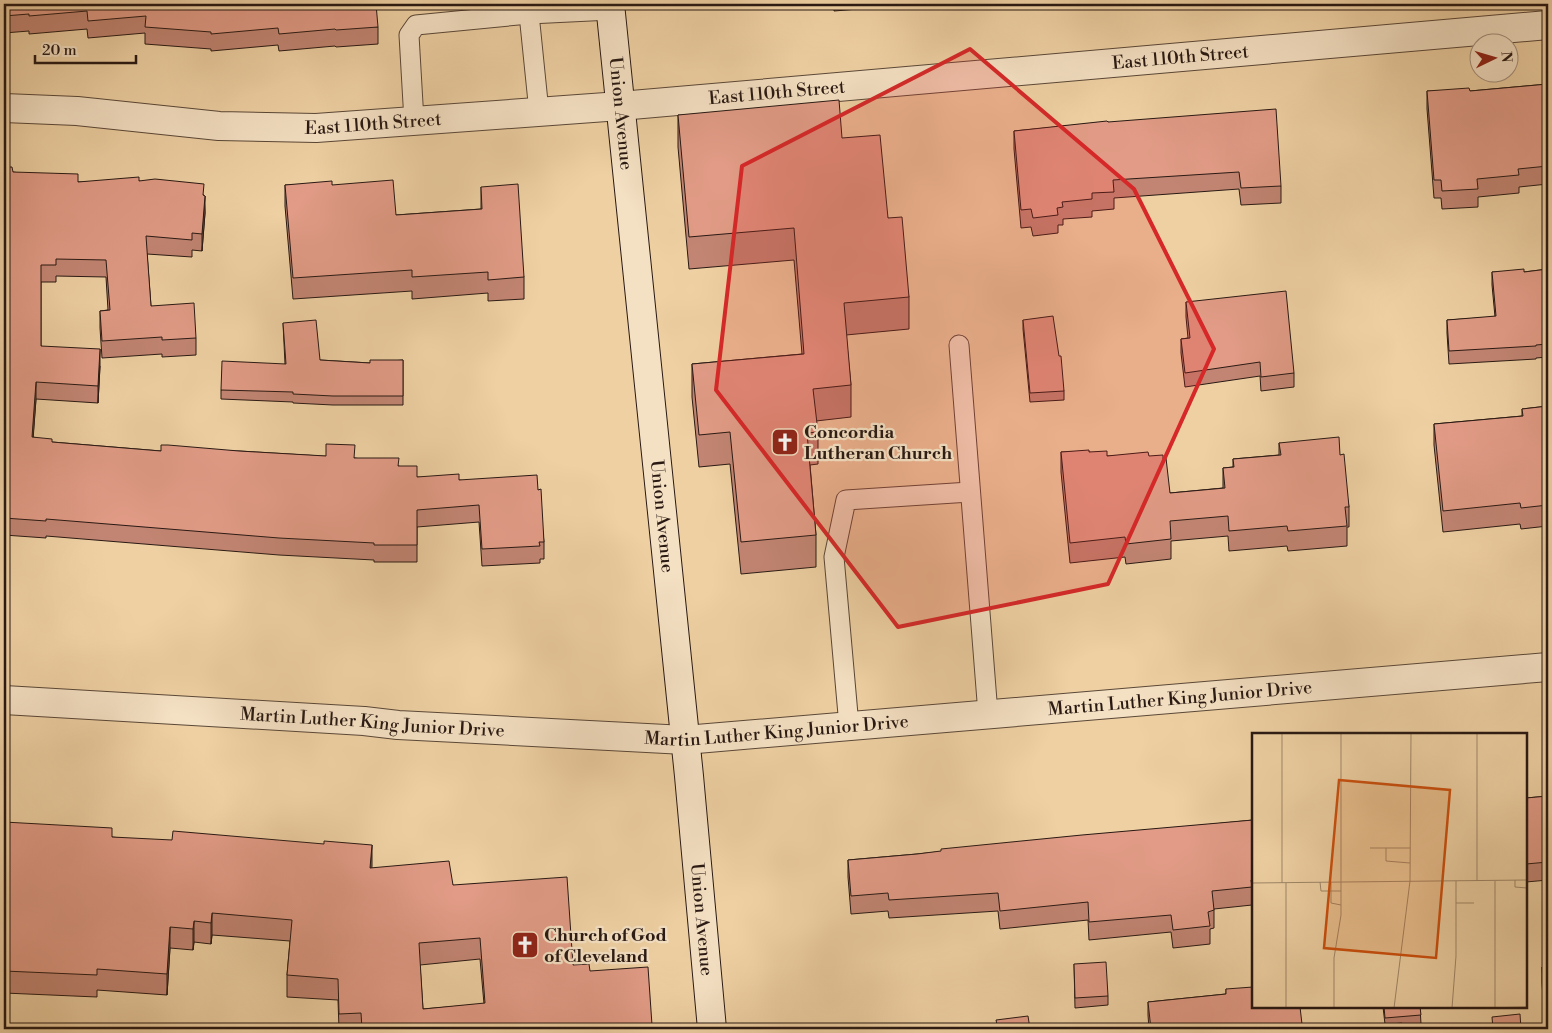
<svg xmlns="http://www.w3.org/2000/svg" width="1552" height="1033" font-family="'Libre Bodoni',serif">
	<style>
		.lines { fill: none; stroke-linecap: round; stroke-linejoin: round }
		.service-casing { stroke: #5a4737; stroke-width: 21 }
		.minor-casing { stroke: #5a4737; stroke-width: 30 }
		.tertiary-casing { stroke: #5a4737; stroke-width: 30 }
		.secondary-casing { stroke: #291913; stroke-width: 30 }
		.service { stroke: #f4e0c3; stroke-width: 19 }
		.minor { stroke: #f4e0c3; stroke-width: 28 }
		.tertiary { stroke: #f4e0c3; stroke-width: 28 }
		.secondary { stroke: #f4e0c3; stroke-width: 28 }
		.wall { fill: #c28573; stroke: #291913; fill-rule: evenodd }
		.shaded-wall { fill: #9e6c5e; stroke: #291913 }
		.building { fill: #e19b86; stroke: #291913; fill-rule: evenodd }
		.marked { fill: #d62828; fill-opacity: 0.2; stroke: #d62828; stroke-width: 4; stroke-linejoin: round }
		.labels { text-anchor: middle; stroke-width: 4.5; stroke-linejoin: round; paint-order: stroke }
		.street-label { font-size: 18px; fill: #291913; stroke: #f4e0c3 }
		.poi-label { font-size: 18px; font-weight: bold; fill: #291913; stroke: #f4e0c3; text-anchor: start }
		.inset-road { fill: none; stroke: #9f8769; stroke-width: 1 }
		.view { fill: #cb4f0d; fill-opacity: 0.15; stroke: #cb4f0d; stroke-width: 2.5 }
		.inset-edge { fill: none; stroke: #291913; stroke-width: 2.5 }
	</style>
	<rect width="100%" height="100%" fill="#eed0a3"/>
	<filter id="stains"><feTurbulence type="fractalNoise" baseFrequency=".004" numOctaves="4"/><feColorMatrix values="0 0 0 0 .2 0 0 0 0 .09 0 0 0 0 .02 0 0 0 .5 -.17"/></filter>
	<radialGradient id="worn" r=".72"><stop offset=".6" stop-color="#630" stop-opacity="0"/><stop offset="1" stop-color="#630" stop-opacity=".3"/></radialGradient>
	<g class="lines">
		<g class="service-casing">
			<g id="service">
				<polyline points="528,4 539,112"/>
				<polyline points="414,121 409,35 416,25 529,14 611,10"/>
				<polyline points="959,345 988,714"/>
				<polyline points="849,726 834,557 846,500 970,492"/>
			</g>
		</g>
		<g class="minor-casing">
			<g id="minor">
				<path id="s1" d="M4,108L77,111L219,126L316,128L620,106L1548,25"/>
			</g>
		</g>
		<g class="tertiary-casing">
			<g id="tertiary">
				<path id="s2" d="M4,700L364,721L398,725L685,740L1548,667"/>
			</g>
		</g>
		<g class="secondary-casing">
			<g id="secondary">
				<path id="s3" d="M610,4L689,776L712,1029"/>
			</g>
		</g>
		<use href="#service" class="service"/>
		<use href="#minor" class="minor"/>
		<use href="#tertiary" class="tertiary"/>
		<use href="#secondary" class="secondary"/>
	</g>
	<g class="wall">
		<polygon points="4,4 378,27 378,44 336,47 335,46 279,51 278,45 211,51 211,49 145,44 145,33 88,38 87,29 29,34 29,31 4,33"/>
		<polygon points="834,4 919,4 834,11"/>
		<polygon points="1548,84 1548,184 1519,187 1519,193 1478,197 1478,207 1442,209 1441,198 1434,198 1427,109 1427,91 1470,91"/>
		<polygon points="678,115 842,138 888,218 909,297 909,329 846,335 851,385 851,417 816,421 818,432 818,464 810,465 816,535 816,567 741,574 730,464 699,467 692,397 692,364 802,354 794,260 689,269 678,147"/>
		<polygon points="1108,122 1281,186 1281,203 1241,205 1239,189 1114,198 1114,209 1092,211 1092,217 1063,219 1063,225 1058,225 1058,233 1033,236 1031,227 1021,228 1014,149 1014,131"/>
		<polygon points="4,167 13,172 78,182 139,181 204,195 205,213 202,251 192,250 192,257 147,254 151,306 196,338 196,355 162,357 162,354 102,358 100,328 100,311 108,310 106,277 56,276 56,282 41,282 41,346 100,366 98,403 36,399 33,437 52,442 161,451 239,451 355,458 399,466 417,477 459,480 538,490 544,542 544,559 540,559 540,563 482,566 479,522 417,527 417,562 374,562 374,560 279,555 46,536 46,538 4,535"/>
		<polygon points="285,185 332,185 396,215 481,209 481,187 524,277 524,299 488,301 488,293 412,299 412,291 293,299 285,206"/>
		<polygon points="1548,269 1548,357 1536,358 1536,359 1449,364 1447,333 1447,320 1495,317 1492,285 1492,272 1524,272"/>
		<polygon points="1186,302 1294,373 1294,387 1261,391 1260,376 1185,387 1181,353 1181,339 1188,338 1186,317"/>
		<polygon points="1023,320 1064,391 1064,400 1030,402 1023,329"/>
		<polygon points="283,323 320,360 370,363 403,360 403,405 333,405 293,403 293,402 221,399 221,390 285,364"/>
		<polygon points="1548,406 1548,526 1521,529 1520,524 1443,532 1434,445 1434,424 1522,416 1522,409"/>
		<polygon points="1279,443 1340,455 1349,507 1349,527 1347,527 1347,546 1288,551 1287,546 1229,551 1228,536 1171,541 1171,559 1126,564 1125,557 1070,563 1061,472 1061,452 1089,452 1107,456 1149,456 1170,493 1223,488 1223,468 1233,467 1233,459 1279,455"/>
		<polygon points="1548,796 1548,880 1526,882 1526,798"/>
		<polygon points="1253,820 1253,898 1252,898 1252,905 1214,909 1214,928 1210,929 1210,944 1173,948 1171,932 1089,940 1088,920 1000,929 998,911 889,918 888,911 851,914 848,877 848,860 917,854"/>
		<path d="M4,822L112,837L371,868L453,885L573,965L590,971L652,1025V1029H339L338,1000L287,997V975L290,941L212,935L211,944L194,942L193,950L170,948L167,995L97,990V997L4,993ZM480,959L484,1004L423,1009L420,965Z"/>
		<polygon points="1074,964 1108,996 1108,1005 1075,1008"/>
		<polygon points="1542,967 1548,967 1548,1012 1544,1012 1542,983"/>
		<polygon points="1226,989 1302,1024 1302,1029 1149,1029 1148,1015 1148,1002 1226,994"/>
		<polygon points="1383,1007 1420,1007 1421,1024 1402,1026 1385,1024"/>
	</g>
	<g class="shaded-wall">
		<polygon points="205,196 205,213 202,251 202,234"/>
		<polygon points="100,349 100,366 98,403 98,386"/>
		<polygon points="36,382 36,399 32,454 32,437"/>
		<polygon points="372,845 372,866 370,889 370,868"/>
		<polygon points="212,913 212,935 211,944 211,923"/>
		<polygon points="194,921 194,942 193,950 193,929"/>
		<polygon points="170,927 170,948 167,995 167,974"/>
	</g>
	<g class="building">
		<polygon points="4,4 376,4 378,27 336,30 335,29 279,34 278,28 211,34 211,32 145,27 146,16 88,21 87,11 29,16 29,14 4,16"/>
		<polygon points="1548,84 1548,166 1518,169 1519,175 1477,179 1478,189 1442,191 1441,180 1434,180 1427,91 1469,88 1470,91"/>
		<polygon points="839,100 842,138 880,135 888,218 902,217 909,297 844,303 851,385 813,389 818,432 807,433 816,535 741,542 730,432 699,435 692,364 804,354 794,228 689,237 678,115"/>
		<polygon points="1276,109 1281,186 1241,188 1239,172 1113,180 1114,192 1092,193 1092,199 1062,202 1063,207 1057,208 1058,215 1033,218 1031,209 1021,210 1014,131 1107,121 1108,122"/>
		<polygon points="4,167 12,167 13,172 78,174 78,182 139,177 139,181 155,179 204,184 203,195 205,196 202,234 192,233 192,240 146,236 151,306 194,303 196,338 162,340 162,337 102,341 100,311 110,310 106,260 56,259 56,265 41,265 41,346 100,349 98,386 36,382 32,437 52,439 52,442 161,451 161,445 168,445 239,451 326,456 326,444 355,445 354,458 399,458 398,466 417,466 417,477 459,474 459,480 537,475 538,490 541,489 544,542 539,542 540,546 482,549 479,505 417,510 417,545 374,545 374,543 279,538 46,519 46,521 4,518"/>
		<polygon points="393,180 396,215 482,209 481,187 518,184 524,277 488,280 488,272 412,277 412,270 293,278 285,185 332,181 332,185"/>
		<polygon points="1524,269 1524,272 1548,269 1548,344 1536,345 1536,346 1449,351 1447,320 1496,316 1492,272"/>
		<polygon points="1286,291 1294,373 1261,377 1260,362 1185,373 1181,339 1190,338 1186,302"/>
		<polygon points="1053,316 1059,356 1061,356 1064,391 1030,393 1023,320"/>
		<polygon points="316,320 320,360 370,363 370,360 403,360 403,396 333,396 293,394 293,392 221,390 222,361 286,364 283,323"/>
		<polygon points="1548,406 1548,505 1521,508 1520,503 1443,511 1434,424 1523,416 1522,409"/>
		<polygon points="1339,437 1340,455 1344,454 1349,507 1345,507 1347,526 1288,531 1287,526 1229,531 1228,516 1170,521 1171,539 1126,544 1125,537 1070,543 1061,452 1089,450 1089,452 1107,451 1107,456 1148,452 1149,456 1163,455 1163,459 1166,458 1170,493 1225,488 1223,468 1234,467 1233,459 1281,455 1279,443"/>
		<polygon points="1548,796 1548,862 1526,864 1526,798"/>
		<polygon points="1253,820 1253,880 1251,880 1252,887 1212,891 1214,910 1208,912 1210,926 1173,930 1171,915 1089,922 1088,902 1000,911 998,893 889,900 888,893 851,896 848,860 917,854 941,851 941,849 1082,835"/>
		<path d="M4,822L112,828V837L172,840L173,831L324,844V841L372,845L370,868L449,861L453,885L567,877L573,965L589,964L590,971L648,967L652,1025L589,1029H362L361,1013L339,1014L338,979L287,975L292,920L212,913L211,923L194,921L193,929L170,927L167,974L97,969V975L4,971ZM480,938L485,1003L423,1009L419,943Z"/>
		<polygon points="1106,962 1108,996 1075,998 1074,964"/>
		<polygon points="1542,967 1548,967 1548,996 1544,997"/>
		<polygon points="1253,987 1253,1007 1300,1007 1302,1024 1278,1026 1278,1029 1151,1029 1148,1002 1226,994 1226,989"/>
		<polygon points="1384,1007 1420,1007 1421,1015 1385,1018"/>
		<polygon points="1520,1014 1521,1029 1493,1029 1492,1017"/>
		<polygon points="1028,1016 1030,1029 998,1029 996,1020"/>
		<polygon points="1402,1023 1403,1029 1371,1029 1370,1026"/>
	</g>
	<path class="marked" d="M970,49L1134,189L1214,349L1108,584L898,627L716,390L742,166Z"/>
	<defs>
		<g id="church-square" transform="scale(1.4375)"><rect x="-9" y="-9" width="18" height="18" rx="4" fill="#8f2418" stroke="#f4e0c3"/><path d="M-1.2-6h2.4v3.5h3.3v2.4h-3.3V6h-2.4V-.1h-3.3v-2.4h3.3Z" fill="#fff"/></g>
	</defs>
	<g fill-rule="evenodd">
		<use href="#church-square" x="785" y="442"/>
		<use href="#church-square" x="525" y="945"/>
	</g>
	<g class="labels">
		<g class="street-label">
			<text dy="6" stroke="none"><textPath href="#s1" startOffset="1180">East 110th Street</textPath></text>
			<text dy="6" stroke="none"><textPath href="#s1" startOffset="775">East 110th Street</textPath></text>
			<text dy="6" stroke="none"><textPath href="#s3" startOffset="110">Union Avenue</textPath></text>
			<text dy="6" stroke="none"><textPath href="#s1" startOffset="370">East 110th Street</textPath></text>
			<text dy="6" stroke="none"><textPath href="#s3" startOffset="515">Union Avenue</textPath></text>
			<text dy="6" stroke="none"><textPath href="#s2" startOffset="1179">Martin Luther King Junior Drive</textPath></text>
			<text dy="6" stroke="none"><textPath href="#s2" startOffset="369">Martin Luther King Junior Drive</textPath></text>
			<text dy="6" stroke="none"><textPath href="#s2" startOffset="774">Martin Luther King Junior Drive</textPath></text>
			<text dy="6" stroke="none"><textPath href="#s3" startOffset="920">Union Avenue</textPath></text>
		</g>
		<g class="poi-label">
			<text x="804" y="438">Concordia<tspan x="804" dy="21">Lutheran Church</tspan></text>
			<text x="544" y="941">Church of God<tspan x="544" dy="21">of Cleveland</tspan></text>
		</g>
	</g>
	<g transform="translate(1252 733)">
		<rect width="275" height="275" fill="#eed0a3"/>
		<path class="inset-road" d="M30,0V150M225,0V148M118,115H158M134,115V128L158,130M263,147V154L275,155M243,148V275M68,149L69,158H89M79,149V170L89,172M0,150L275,147M34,150V275M204,170H222M82,275V225L89,182V0M142,275L158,148L159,0M200,275L204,223V148M230,275L275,274"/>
		<path class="view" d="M87,47L198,57L184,225L72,215Z"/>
		<rect width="275" height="275" class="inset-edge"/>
	</g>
	<rect width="1552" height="1033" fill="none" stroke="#eed0a3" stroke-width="20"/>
	<rect x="5" y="5" width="1542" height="1023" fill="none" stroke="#291913" stroke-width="2.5"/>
	<rect x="10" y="10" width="1532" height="1013" fill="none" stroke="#291913"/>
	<g transform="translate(1494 58) rotate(85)"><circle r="24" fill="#f4e0c3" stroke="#a3907d"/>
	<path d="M0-4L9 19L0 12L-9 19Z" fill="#8f2418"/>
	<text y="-8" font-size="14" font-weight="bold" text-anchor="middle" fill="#291913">N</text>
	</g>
	<path d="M35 55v8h101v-8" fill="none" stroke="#291913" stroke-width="2.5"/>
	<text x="42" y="55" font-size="15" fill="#291913" stroke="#f4e0c3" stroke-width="4" paint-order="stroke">20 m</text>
	<rect width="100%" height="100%" filter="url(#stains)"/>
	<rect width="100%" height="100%" fill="url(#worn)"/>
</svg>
